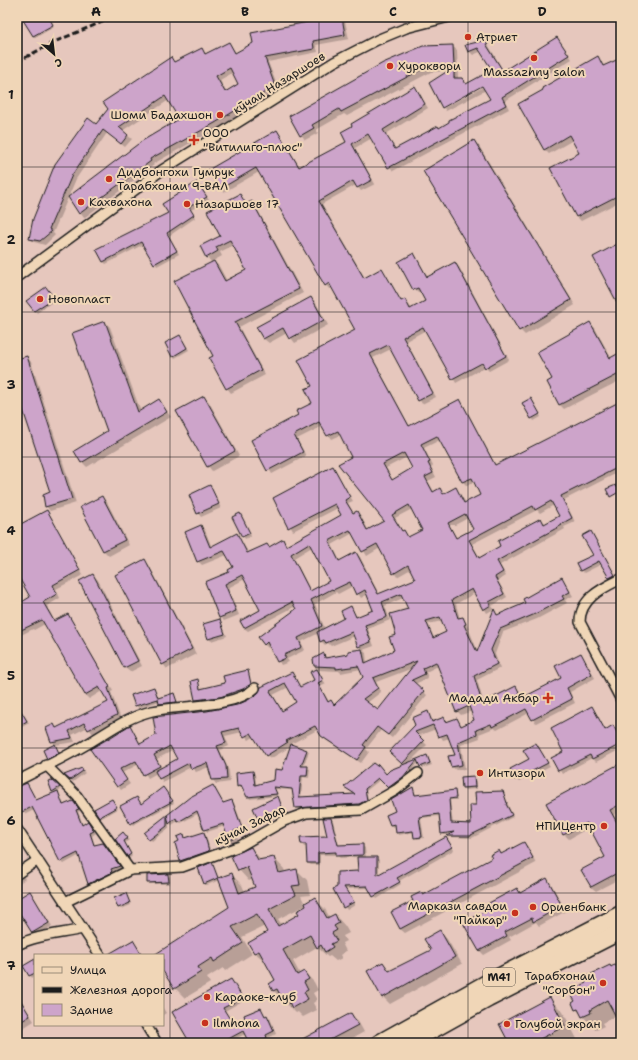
<svg xmlns="http://www.w3.org/2000/svg" width="638" height="1060" font-family="'Shantell Sans',sans-serif">
	<style>
		.shadow { fill: #0003; fill-rule: evenodd }
		.building { fill: #cda4ca; stroke: #1c1c1c; fill-rule: evenodd }
		.lines { fill: none; stroke-linecap: round; stroke-linejoin: round }
		.street-casing { stroke: #1c1c1c; stroke-width: 12 }
		.highway-casing { stroke: #1c1c1c; stroke-width: 19 }
		.street { stroke: #f0d6b7; stroke-width: 9 }
		.highway { stroke: #f0d6b7; stroke-width: 16 }
		.rail { stroke: #1c1c1c; stroke-width: 3; stroke-dasharray: 6 3; stroke-linecap: butt }
		.grid { fill: none; stroke: #1c1c1c; stroke-width: 1; stroke-opacity: 0.55 }
		.poi-dot { fill: #c8321e; stroke: #f0d6b7; stroke-width: 1.5 }
		.labels { text-anchor: middle; stroke-width: 4; stroke-linejoin: round; paint-order: stroke }
		.shield { fill: #f0d6b7; stroke: #5c544a; stroke-width: 1 }
		.shield-label { font-size: 11px; font-weight: bold; fill: #1c1c1c }
		.poi-label { font-size: 12px; fill: #1c1c1c; stroke: #f0d6b7; text-anchor: start }
		.street-label { font-size: 12px; fill: #1c1c1c; stroke: #f0d6b7 }
		.neatline { fill: none; stroke: #1c1c1c; stroke-width: 1.5 }
		.grid-label { font-size: 13px; text-anchor: middle; font-weight: bold; fill: #1c1c1c }
	</style>
	<rect width="100%" height="100%" fill="#e6c7bd"/>
	<filter id="ink" filterUnits="userSpaceOnUse"><feTurbulence type="fractalNoise" baseFrequency=".025" numOctaves="2"/><feDisplacementMap in="SourceGraphic" scale="8" xChannelSelector="R" yChannelSelector="G"/><feConvolveMatrix kernelMatrix="1 2 1 2 8 2 1 2 1" color-interpolation-filters="sRGB"/></filter>
	<g filter="url(#ink)">
		<g class="shadow">
			<polygon points="37,17 49,17 54,27 35,38 33,36"/>
			<polygon points="69,17 76,17 71,20"/>
			<path d="M339,17L345,21L349,39L316,45L318,52L268,62L279,90L219,127L153,164L154,165L84,218L69,197L180,119L169,100L122,131L132,139L125,147L107,133L76,179L53,233L55,235L45,245L34,242L30,239L96,126L170,58L175,63L202,49L207,55L229,43L236,53ZM234,72L240,84L226,92L220,80Z"/>
			<path d="M557,38L572,59L505,101L509,109L393,171L372,138L355,148L375,184L361,191L356,185L322,204L365,278L381,269L402,302L405,300L412,309L426,301L421,291L418,293L414,289V254L428,277L455,263L459,267L509,360L489,371L485,367L456,383L426,330L406,341L436,397L422,404L391,349L373,358L410,427L459,400L463,404L496,466L621,402V471L564,500L575,522L564,527L565,529L500,565L506,576L498,581L507,597L492,606L494,609L487,613L475,593L456,604L460,619L462,618L466,622L478,652L494,611L498,616L526,604L562,578L573,596L565,600L567,603L537,619L503,632L495,654L500,668L477,680L484,704L516,687L524,698L562,678L581,654L595,678L570,692L575,703L536,723L529,713L497,730L494,728L479,734L480,738L461,745L465,769L456,770L452,767L457,755L450,738L443,740L436,729L418,736L427,745L410,762L427,756L432,765L423,768L419,762L405,779L391,789L381,779L366,791L369,802L362,806L298,810L296,808L294,790L275,789L278,796L250,799L243,787L240,788L238,786L253,772L255,774L256,785L275,780L282,771L292,746L270,759L255,736L249,740L242,732L225,736L229,746L220,750L229,771L230,782L216,784L213,780L209,767L196,772L191,767L163,782L157,773L148,778L139,764L122,773L130,784L121,790L91,750L130,727L141,744L208,712L237,706L249,701L292,674L301,688L315,680L316,670L326,684L320,687L329,702L331,701L335,705L364,677L361,669L341,673L339,671L317,670L314,666L324,655L328,659L350,655L362,650L355,636L331,646L328,643L325,645L321,641L319,633L301,642L305,650L287,659L289,662L281,665L270,646L268,648L264,644L298,610L296,606L248,631L244,628L261,610L245,579L228,588L239,615L224,621L220,617L206,582L231,572L234,568L227,555L202,565L198,561L201,526L205,530L212,548L237,535L249,553L270,548L283,541L288,546L342,515L338,508L293,531L274,498L333,468L353,501L348,503L354,514L357,512L361,516L368,530L385,521L341,435L332,439L323,426L297,439L306,456L272,474L252,440L299,415L314,403L313,386L356,330L332,287L329,289L326,285L259,172L224,192L220,189L277,131L300,167L348,142L415,87L428,108L386,134L395,150L439,129L491,99L486,90L446,111L444,108L487,85L486,83L443,106L449,71L431,72L347,116L344,114L316,130L318,133L305,140L290,117L452,46L457,50L458,79H462L467,85L493,70L482,51L473,55L469,51L486,41L504,72ZM440,440L463,482L467,486L475,481L482,495L466,503L456,488L444,494L440,489L434,492L428,481L436,477L431,467L433,466L424,448ZM407,457L413,469L393,481L386,468ZM554,505L560,516L546,524L541,519L502,546L480,558L472,544L537,510L540,513ZM412,509L423,530L409,538L403,532L395,518ZM468,518L474,530L457,539L449,525H455ZM353,533L367,556L380,548L397,577L411,569L417,579L379,594L360,557L356,553L340,561L332,545ZM312,547L330,582L311,592L294,558ZM353,586L361,598L368,594L374,611L357,617L351,608L346,619L325,629L315,604L336,592L338,594ZM403,598L410,610L397,635L396,651L367,663L366,653L363,650L374,646L368,629L390,620L385,606ZM442,621L447,633L434,638L428,624ZM438,666L457,711L461,715L472,711L475,721L462,726L457,719L447,722L443,718L434,722L427,712L390,752L404,765L386,775L348,789L357,795L301,798L303,777L309,778L310,769L303,767L309,752L291,744L319,729L326,740L361,763L369,752L366,749L381,730L392,738L427,695L415,684L428,678L426,672ZM413,668L378,711L367,703L381,692L376,682ZM289,687L297,703L283,712L273,695ZM174,750L179,760L162,768L157,759Z"/>
			<polygon points="598,58 605,67 621,59 621,201 581,221 577,217 581,153 573,140 549,154 544,149"/>
			<polygon points="474,141 479,146 575,305 525,335 520,330"/>
			<polygon points="197,183 209,200 191,210 195,218 169,236 179,254 157,266 144,244 106,264 103,261 170,214"/>
			<path d="M240,195L247,205L252,202L256,207L303,293L239,327L265,375L231,393L227,388L214,356L212,263L207,257L221,236ZM234,245L247,270L227,281L219,266L213,261L222,256L220,252Z"/>
			<polygon points="47,290 55,300 37,313 27,301"/>
			<polygon points="311,298 316,303 328,325 295,343 287,333 269,343 264,339 258,328"/>
			<polygon points="105,322 110,327 141,412 159,401 171,417 87,467 82,462 108,431"/>
			<polygon points="590,324 595,328 611,358 621,353 621,380 564,409 560,405 554,379"/>
			<polygon points="180,336 189,350 175,358 173,356"/>
			<polygon points="27,357 31,362 76,503 50,511 46,506 51,493 17,389 17,360"/>
			<polygon points="204,397 209,402 239,456 212,471 208,466"/>
			<polygon points="533,401 541,417 534,421 523,404"/>
			<polygon points="210,487 221,508 201,517 198,513"/>
			<polygon points="102,497 107,502 129,545 109,556 104,551 82,508"/>
			<polygon points="47,511 50,515 83,575 56,589 60,598 47,606 55,622 67,616 71,619 113,691 111,692 121,719 93,734 88,727 72,735 75,742 55,745 59,754 48,759 44,751 55,744 52,741 54,726 57,729 109,702 102,691 89,699 85,695 45,624 34,630 33,629 17,637 17,606 31,598 17,572 17,518 21,525"/>
			<polygon points="242,517 251,536 245,539 233,518"/>
			<polygon points="591,533 593,536 617,578 612,581 602,564 584,573 581,570 594,556"/>
			<polygon points="144,561 149,565 196,654 167,669 163,664"/>
			<polygon points="93,575 98,580 142,666 130,672 125,668 80,582"/>
			<polygon points="220,620 227,636 211,641 209,639"/>
			<polygon points="247,671 252,686 245,691 222,698 198,702 196,699 198,680 201,690 226,684"/>
			<polygon points="154,688 159,699 174,694 178,704 162,705 160,701 138,708 132,696"/>
			<polygon points="17,704 29,723 17,730"/>
			<polygon points="592,708 606,730 613,726 616,729 621,739 621,749 596,762 592,758 562,774 552,758 565,752"/>
			<polygon points="536,744 550,766 519,782 516,779 530,760"/>
			<polygon points="621,764 621,811 614,815 621,828 621,878 596,891 591,887 606,857 590,827 569,839 564,834"/>
			<polygon points="19,765 25,774 17,779 17,766"/>
			<polygon points="82,770 85,773 73,782 66,775"/>
			<polygon points="474,777 476,779 477,789 465,790 463,788"/>
			<polygon points="52,781 61,790 57,792 64,805 76,805 80,811 78,812 83,825 90,825 96,833 92,836 95,846 105,846 122,869 113,872 114,874 92,886 89,883 80,855 64,864 61,862 34,810 26,814 17,800 17,787 27,784 36,800 55,794 49,782"/>
			<polygon points="213,786 224,804 232,801 234,803 244,830 236,833 238,840 232,843 229,840 225,826 207,832 199,813 181,823 178,821 172,825 169,821 169,828 152,841 150,839 167,816 169,818"/>
			<polygon points="413,788 416,795 455,791 457,800 450,800 453,824 472,825 477,806 503,792 513,817 472,838 450,837 448,835 444,835 442,833 440,816 421,818 424,838 417,839 414,832 399,835 396,826 393,827 391,825 387,816 397,812 392,800"/>
			<polygon points="165,790 174,803 133,825 131,823 142,805"/>
			<polygon points="277,797 285,815 262,822 260,820"/>
			<polygon points="112,800 118,809 102,818 100,816"/>
			<polygon points="331,819 333,821 339,846 362,845 365,848 366,858 377,858 379,860 379,874 446,838 454,850 399,881 401,884 377,899 370,888 346,889 355,905 347,910 334,890 359,872 358,857 340,858 337,855 320,855 320,865 311,865 308,863 307,846 304,847 302,844 328,837"/>
			<polygon points="122,833 129,840 125,843 132,856 130,858 116,839"/>
			<polygon points="203,833 206,836 211,853 184,863 181,861 176,844 180,842 183,835 186,839"/>
			<polygon points="524,843 528,847 536,863 405,933 400,929 494,859 499,851 502,854"/>
			<path d="M251,848L262,861L274,858L284,869L285,872L297,870L307,880L310,895L301,896L305,904L315,899L325,909L330,918L335,915L345,926L349,933L343,936L346,941L342,943L346,951L340,955L342,958L336,961L330,956L328,957L317,947L293,961L300,974L304,972L314,982L318,990L313,993L317,1000L313,1003L317,1010L303,1017L298,1012L296,1013L273,990L276,981L266,962L255,953L249,943L269,932L265,926L242,937L252,954L225,971L223,968L207,978L210,983L185,998L175,988L163,969V955H156L230,908L220,880L207,885L204,883L212,864L219,879L232,875L242,885L245,892L256,888L253,879L249,881L239,870ZM306,905L307,907L300,915L282,925L278,919Z"/>
			<polygon points="17,866 25,879 17,885"/>
			<polygon points="168,875 170,877 170,884 150,884 148,882"/>
			<polygon points="546,879 551,884 566,911 539,926 536,922 509,937 511,940 484,955 479,950 491,909 517,889 521,893"/>
			<polygon points="30,892 52,926 36,936 17,907 17,900"/>
			<polygon points="126,894 131,905 121,909 118,907"/>
			<polygon points="440,932 447,939 462,964 390,1004 383,997 383,963 391,971 432,950"/>
			<polygon points="19,953 24,961 17,965 17,954"/>
			<polygon points="35,961 35,976 32,978 25,966"/>
			<polygon points="611,968 621,969 621,1024 616,1016 602,1023 604,1026 596,1030 576,1009 576,1002 587,983"/>
			<polygon points="231,980 244,1000 225,1011 233,1025 260,1009 266,1017 270,1018 276,1034 268,1038 269,1040 262,1043 250,1043 245,1034 228,1043 191,1043"/>
			<polygon points="19,998 34,1021 17,1032 17,999"/>
			<polygon points="549,998 563,1012 577,1039 570,1043 510,1043"/>
			<polygon points="163,1008 166,1013 163,1015"/>
			<polygon points="351,1014 358,1021 364,1032 344,1043 297,1043"/>
		</g>
		<g class="building">
			<polygon points="28,17 49,17 53,25 33,36 23,20"/>
			<path d="M334,17H342L345,35L313,41L314,49L265,58L275,86L215,123L150,159L151,161L79,214L68,197L142,141L179,119L165,96L119,127L128,135L121,144L103,130L72,175L49,229L52,231L40,241L29,239L33,219L55,164L88,118L96,124L108,109L103,102L171,57L174,62L202,48L205,54L229,42L235,53L253,43L251,33ZM230,68L238,84L225,92L216,76Z"/>
			<path d="M557,37L569,55L502,97L506,105L388,168L368,134L352,144L372,180L357,188L353,181L319,201L364,278L382,268L401,301L405,299L410,309L425,301L418,288L413,290L398,262L414,253L427,277L455,262L506,356L485,368L482,363L452,379L423,327L403,337L433,393L418,401L388,345L370,354L409,426L460,399L495,465L621,401V466L561,496L572,518L561,524L562,525L497,561L503,572L495,577L504,594L489,602L491,605L483,610L472,589L452,600L458,618L463,617L466,624L464,625L477,652L494,609L497,615L525,603L523,599L562,577L570,592L562,596L564,599L533,615L500,629L491,650L497,664L474,676L482,703L516,686L522,698L561,678L555,666L581,653L592,674L567,688L572,699L532,720L526,709L492,727L491,724L476,730L477,734L458,742L462,765L451,767L448,756L455,755L447,734L438,737L433,725L415,732L424,741L402,764L389,752L415,725L412,718L428,711L432,722L444,717L446,722L457,718L461,726L474,720L469,706L456,712L436,662L423,668L425,674L412,680L424,691L388,735L377,727L363,745L366,747L357,760L321,736L315,726L286,741L288,742L266,756L251,733L244,737L239,728L222,732L226,743L217,746L226,766L227,779L212,780L207,763L191,769L189,763L159,779L155,771L177,759L170,746L154,755L160,766L143,775L136,761L120,769L127,780L117,787L90,749L111,737L130,725L140,744L156,735L153,717L207,711L237,705L248,700L258,693L261,687L292,672L300,687L314,680L310,672L317,669L323,680L318,683L328,702L331,700L334,705L363,677L358,666L336,669V667L314,666L313,659L324,653L325,658L348,654V651L362,649L365,663L394,650L389,637L396,635L390,614L408,609L401,594L382,602L387,617L365,625L371,642L358,647L352,632L326,643L324,640L320,642L317,632L344,618L341,611L351,606L356,617L373,610L365,590L356,595L350,582L333,590L332,589L311,600L322,626L298,638L302,647L284,655L286,658L277,662L267,642L264,645L258,637L296,609L292,602L244,628L240,621L260,610L242,575L225,584L236,611L219,618L205,582L229,572L228,570L233,567L224,551L197,562L185,532L201,525L210,547L237,533L247,553L267,544L269,547L283,539L286,546L341,515L335,504L288,528L273,498L333,466L350,497L345,500L353,513L357,511L367,530L384,521L338,464L351,457L338,431L327,436L319,422L294,435L303,452L267,471L251,440L298,415L296,411L312,403L305,389L312,386L298,360L355,330L329,283L325,286L256,168L220,189L208,170L277,130L299,167L346,142L341,132L352,126L351,124L415,86L425,104L383,130L395,149L438,126L439,128L449,122V120L490,99L482,86L442,108L429,83L454,67V78H462L466,84L492,70L478,48L468,52L465,45L486,40L488,44H486L503,71ZM437,436L462,482L472,478L480,495L464,503L456,487L443,494L440,488L433,492L425,477L433,473L428,463L430,462L421,444ZM404,453L412,468L392,480L383,464ZM551,501L559,516L544,524L541,518L498,541L500,546L479,558L469,540L533,506L535,510ZM409,505L422,530L408,537L404,530L402,531L392,515ZM465,514L473,529L456,538L448,523ZM350,530L362,552L377,544L393,574L408,565L415,579L378,594L356,552L339,561L329,541ZM309,543L329,581L310,591L291,554ZM440,617L446,632L433,638L426,621ZM417,661L378,710L363,699L378,688L373,678ZM285,683L296,702L282,711L270,691Z"/>
			<polygon points="453,45 454,66 426,67 341,112 339,109 312,125 314,128 300,136 289,116 383,63 423,46"/>
			<polygon points="598,56 603,66 621,58 621,194 576,217 550,168 579,153 569,135 544,150 518,104 543,90 542,88"/>
			<polygon points="474,140 571,300 519,331 423,171"/>
			<polygon points="197,182 207,197 189,207 194,215 167,233 177,251 154,264 141,242 103,262 96,249 168,213 162,204"/>
			<polygon points="240,194 246,204 252,201 299,289 235,322 261,370 226,389 209,358 213,356 174,281 214,261 225,281 246,270 230,240 216,247 218,251 206,258 200,246 220,236 207,211"/>
			<polygon points="621,242 621,310 593,257"/>
			<polygon points="46,287 54,298 34,311 26,301"/>
			<polygon points="311,297 324,320 289,339 283,328 263,339 256,327"/>
			<polygon points="105,321 138,412 159,399 167,412 81,463 74,451 107,431 72,333"/>
			<polygon points="590,322 610,358 621,352 621,373 559,405 547,382 552,379 537,352"/>
			<polygon points="180,335 187,348 172,357 165,343"/>
			<polygon points="27,356 72,499 45,507 43,495 50,492 17,392 17,359"/>
			<polygon points="204,396 235,451 207,467 176,411"/>
			<polygon points="531,398 540,414 531,419 522,403"/>
			<polygon points="210,485 219,504 197,514 189,495"/>
			<polygon points="616,485 619,492 610,497 606,489"/>
			<polygon points="102,496 125,540 103,551 80,507"/>
			<polygon points="47,510 80,570 53,585 57,594 43,602 54,621 68,614 110,687 108,688 117,715 88,730 84,723 69,731 72,738 51,742 46,728 54,724 56,728 108,702 99,687 85,695 42,620 17,632 17,605 30,597 17,574 17,526"/>
			<polygon points="240,513 250,533 242,537 232,517"/>
			<polygon points="591,531 615,575 609,578 599,561 580,571 576,563 593,555 582,536"/>
			<polygon points="145,559 192,649 162,665 115,575"/>
			<polygon points="93,574 138,661 124,668 79,581"/>
			<polygon points="220,619 225,634 208,639 203,624"/>
			<polygon points="248,670 251,684 243,689 220,697 195,700 191,681 198,679 200,689 225,683 223,676"/>
			<polygon points="154,687 158,698 174,693 177,702 159,704 158,699 135,706 131,695"/>
			<polygon points="17,704 27,721 17,727"/>
			<polygon points="592,706 605,730 613,725 621,740 621,744 592,759 590,755 558,771 551,758 563,752 551,728"/>
			<polygon points="536,743 548,763 515,780 510,769 529,759 523,750"/>
			<polygon points="55,744 59,753 47,759 43,750"/>
			<polygon points="291,744 307,750 301,766 308,766 307,776 301,776 299,797 355,794 344,787 373,763 377,766 378,764 386,774 390,770 427,755 430,763 420,767 417,760 403,777 388,788 378,778 365,789 367,800 359,804 295,808 292,789 274,787 277,794 247,797 241,785 237,787 236,773 253,771 255,785 274,780 275,769 282,770"/>
			<polygon points="621,763 621,804 610,810 621,830 621,871 591,887 581,870 605,857 587,823 563,835 546,803"/>
			<polygon points="82,768 83,771 70,780 64,775"/>
			<polygon points="474,776 475,787 462,788 461,777"/>
			<polygon points="52,780 60,787 52,792 48,781"/>
			<polygon points="27,783 36,800 58,791 63,805 73,801 79,809 76,810 82,825 88,821 94,831 90,833 94,845 103,843 120,866 111,869 112,871 109,874 88,884 78,853 60,862 32,807 22,812 17,802 17,787"/>
			<polygon points="213,785 223,803 232,800 242,828 234,831 236,837 229,841 223,824 204,830 197,811 178,822 176,818 169,824 167,815 190,797"/>
			<polygon points="163,787 173,801 130,824 120,806 137,797 141,804"/>
			<polygon points="413,787 415,795 455,790 456,798 449,799 451,823 471,824 470,805 476,805 475,792 503,791 507,803 506,804 512,815 471,835 471,836 447,836 454,832 441,834 439,814 419,817 422,837 414,838 413,831 396,833 395,824 390,825 386,815 395,811 391,800"/>
			<polygon points="278,796 284,813 259,821 253,808"/>
			<polygon points="112,799 117,807 99,817 94,809"/>
			<polygon points="167,815 167,826 149,840 144,833"/>
			<polygon points="323,818 331,818 338,845 363,844 363,855 336,856 336,852 318,853 318,863 307,863 306,844 301,844 300,837 327,836"/>
			<polygon points="123,832 128,838 124,841 131,854 128,856 129,859 115,839"/>
			<polygon points="204,832 209,851 180,861 175,843 179,841 177,837 184,834 185,838"/>
			<polygon points="446,837 452,847 397,878 400,882 373,897 367,886 344,887 354,902 343,908 333,889 337,887 337,872 358,871 357,857 377,857 377,875"/>
			<polygon points="524,842 533,858 400,929 391,912 413,901 411,897 421,892 423,895 492,858 490,855 499,850 501,854"/>
			<polygon points="251,847 258,860 274,857 279,873 297,869 300,885 292,886 296,895 269,909 278,926 299,914 297,911 306,906 305,903 315,897 327,918 335,914 339,923 334,926 337,930 332,933 337,941 331,944 333,947 325,952 321,945 317,948 310,935 283,950 297,975 304,971 309,979 304,982 308,990 304,992 308,999 292,1008 289,1002 285,1004 277,989 273,991 269,984 275,980 259,951 254,953 248,943 267,932 257,914 232,927 243,943 214,962 212,958 198,967 201,972 174,989 163,971 163,955 154,955 229,907 218,878 232,873 239,893 255,887 247,867 238,871 231,856"/>
			<polygon points="212,862 218,878 204,884 198,868"/>
			<polygon points="168,874 169,882 147,883 147,875"/>
			<polygon points="547,878 562,906 533,922 532,918 505,932 507,936 479,951 463,923 489,909 487,904 517,888 520,893"/>
			<polygon points="30,891 49,923 32,933 17,909 17,899"/>
			<polygon points="126,893 130,903 118,908 114,898"/>
			<polygon points="440,930 455,957 382,998 367,971 383,962 389,971 431,950 424,939"/>
			<polygon points="133,940 142,955 107,955"/>
			<polygon points="35,959 35,973 29,976 23,966"/>
			<polygon points="610,965 611,967 614,965 621,968 621,1026 607,1000 590,1010 591,1013 582,1017 578,1009 575,1010 572,1003 575,1001 569,992 586,983 583,978"/>
			<polygon points="231,979 243,998 223,1008 233,1024 245,1018 244,1015 261,1008 265,1016 267,1015 274,1031 266,1035 267,1038 259,1042 258,1040 249,1043 243,1031 221,1043 190,1043 172,1012"/>
			<polygon points="17,994 30,1016 17,1024"/>
			<polygon points="550,997 565,1026 540,1039 543,1043 509,1043 499,1024"/>
			<polygon points="351,1013 358,1025 324,1043 295,1043"/>
		</g>
		<g class="lines">
			<g class="street-casing">
				<g id="street">
					<polyline points="17,277 162,170 334,62 377,40 406,28 449,17"/>
					<path d="M621,579C603,588 580,598 580,622L621,700"/>
					<polyline points="46,765 77,796 130,870"/>
					<path d="M17,781C39,770 61,759 82,747C105,734 126,717 152,711C180,705 235,708 255,688"/>
					<polyline points="17,829 100,955"/>
					<polyline points="17,874 38,860"/>
					<polyline points="65,902 130,870 182,867 240,846 284,821 306,813 361,810 396,790 418,773"/>
					<path d="M17,945C37,935 61,934 83,929"/>
					<polyline points="146,1025 157,1043"/>
				</g>
			</g>
			<g class="highway-casing">
				<g id="highway">
					<polyline points="379,1043 485,984 621,914"/>
					<polyline points="409,1043 488,999 621,931"/>
				</g>
			</g>
			<use href="#street" class="street"/>
			<use href="#highway" class="highway"/>
			<polyline class="rail" points="17,62 54,42 114,17"/>
		</g>
	</g>
	<path class="grid" d="M170,17V1043M319,17V1043M468,17V1043M17,167H621M17,312H621M17,457H621M17,603H621M17,748H621M17,893H621"/>
	<g class="poi-dot">
		<circle cx="468" cy="37" r="4"/>
		<circle cx="534" cy="58" r="4"/>
		<circle cx="390" cy="66" r="4"/>
		<circle cx="220" cy="115" r="4"/>
		<path d="M192 134h4v4h4v4h-4v4h-4v-4h-4v-4h4z"/>
		<circle cx="109" cy="179" r="4"/>
		<circle cx="81" cy="202" r="4"/>
		<circle cx="187" cy="204" r="4"/>
		<circle cx="40" cy="299" r="4"/>
		<path d="M546 692h4v4h4v4h-4v4h-4v-4h-4v-4h4z"/>
		<circle cx="480" cy="773" r="4"/>
		<circle cx="604" cy="826" r="4"/>
		<circle cx="533" cy="907" r="4"/>
		<circle cx="515" cy="913" r="4"/>
		<circle cx="603" cy="983" r="4"/>
		<circle cx="207" cy="997" r="4"/>
		<circle cx="205" cy="1023" r="4"/>
		<circle cx="507" cy="1024" r="4"/>
	</g>
	<g class="labels">
		<rect class="shield" x="483" y="968" width="32" height="18" rx="3"/>
		<g class="shield-label">
			<text x="499" y="981">M41</text>
		</g>
		<g class="poi-label">
			<text x="476" y="41">Атриет</text>
			<text x="398" y="70">Хуроквори</text>
			<text x="534" y="76" text-anchor="middle">Massazhny salon</text>
			<text x="212" y="119" text-anchor="end">Шоми Бадахшон</text>
			<text x="203" y="137">ООО<tspan x="203" dy="14">"Витилиго-плюс"</tspan></text>
			<text x="117" y="176">Дидбонгохи Гумрук<tspan x="117" dy="14">Тарабхонаи 9-ВАЛ</tspan></text>
			<text x="89" y="206">Кахвахона</text>
			<text x="195" y="208">Назаршоев 17</text>
			<text x="48" y="303">Новопласт</text>
			<text x="539" y="702" text-anchor="end">Мадади Акбар</text>
			<text x="488" y="777">Интизори</text>
			<text x="596" y="830" text-anchor="end">НПИЦентр</text>
			<text x="507" y="910" text-anchor="end">Маркази савдои<tspan x="507" dy="14">"Пайкар"</tspan></text>
			<text x="541" y="911">Ориенбанк</text>
			<text x="595" y="980" text-anchor="end">Тарабхонаи<tspan x="595" dy="14">"Сорбон"</tspan></text>
			<text x="215" y="1001">Караоке-клуб</text>
			<text x="213" y="1027">ilmhona</text>
			<text x="515" y="1028">Голубой экран</text>
		</g>
		<g class="street-label">
			<text transform="translate(279 83) rotate(-32)" y="4">кӯчаи Назаршоев</text>
			<text transform="translate(250 825) rotate(-26)" y="4">кӯчаи Зафар</text>
		</g>
	</g>
	<rect width="638" height="1060" fill="none" stroke="#f0d6b7" stroke-width="44"/>
	<rect x="34" y="954" width="130" height="72" fill="#f0d6b7" stroke="#9b8c79"/>
	<rect x="42" y="967" width="20" height="6" fill="#f0d6b7" stroke="#9b8c79"/>
	<text x="70" y="974" font-size="12" fill="#1c1c1c">Улица</text>
	<rect x="42" y="987" width="20" height="6" fill="#1c1c1c" stroke="#9b8c79"/>
	<text x="70" y="994" font-size="12" fill="#1c1c1c">Железная дорога</text>
	<rect x="42" y="1004" width="20" height="12" fill="#cda4ca" stroke="#9b8c79"/>
	<text x="70" y="1014" font-size="12" fill="#1c1c1c">Здание</text>
	<g transform="translate(54 54) rotate(152)" stroke="#f0d6b7" stroke-width="3" paint-order="stroke">
	<path d="M0-3L7 15L0 10L-7 15Z" fill="#1c1c1c"/>
	<text y="-6" font-size="11" font-weight="bold" text-anchor="middle" fill="#1c1c1c">С</text>
	</g>
	<rect x="22" y="22" width="594" height="1016" class="neatline"/>
	<g class="grid-label">
		<text x="96" y="16">A</text>
		<text x="245" y="16">B</text>
		<text x="393" y="16">C</text>
		<text x="542" y="16">D</text>
		<text x="11" y="99">1</text>
		<text x="11" y="244">2</text>
		<text x="11" y="389">3</text>
		<text x="11" y="535">4</text>
		<text x="11" y="680">5</text>
		<text x="11" y="825">6</text>
		<text x="11" y="970">7</text>
	</g>
</svg>
